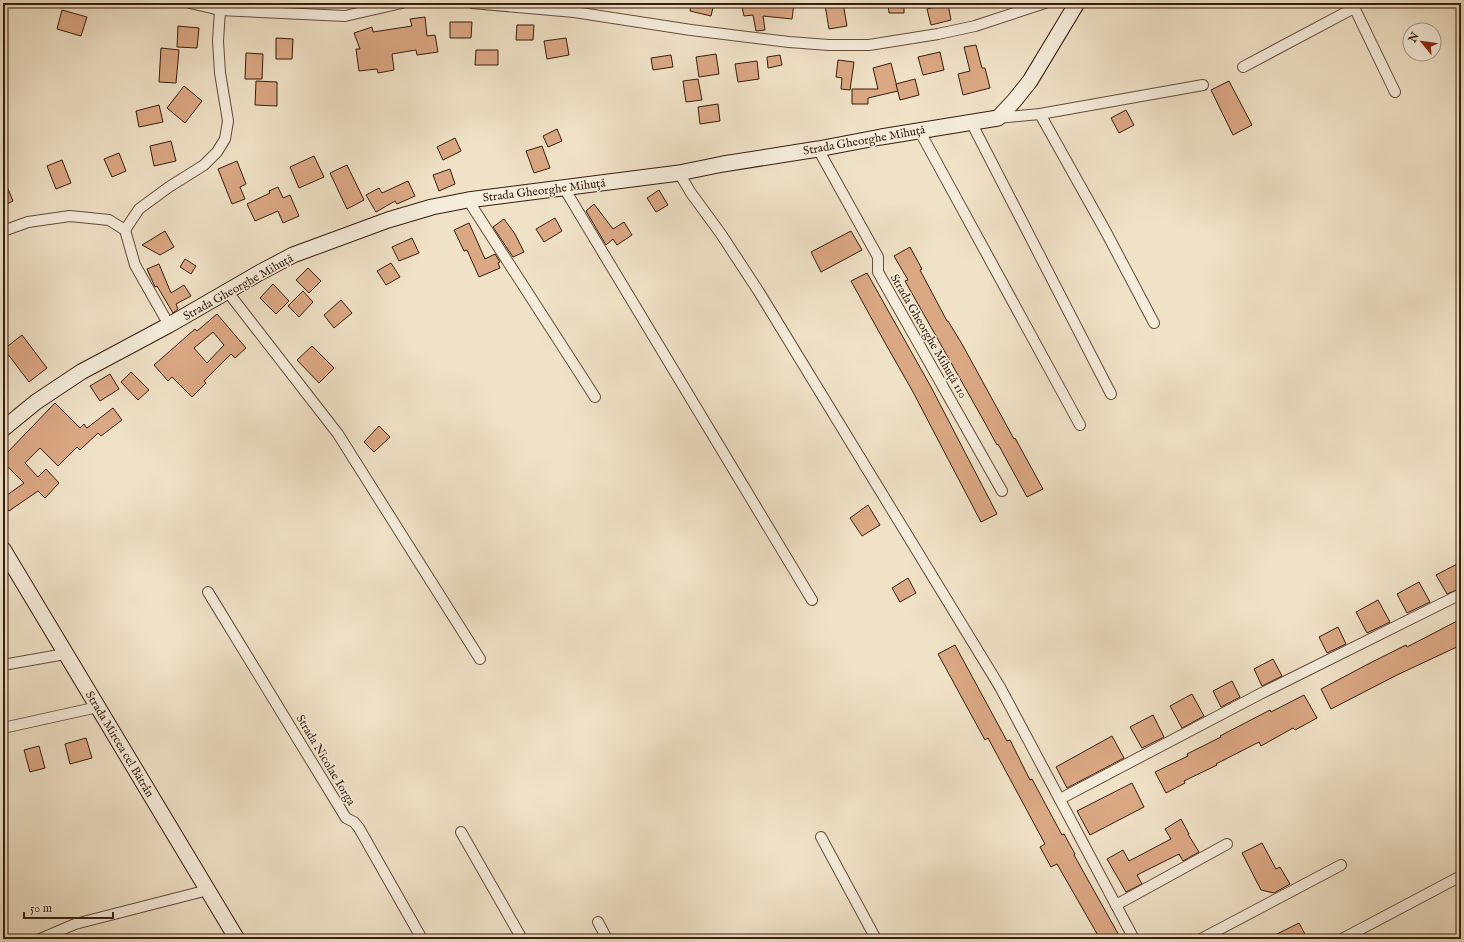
<svg xmlns="http://www.w3.org/2000/svg" width="1464" height="942" font-family="'IM FELL English',serif">
	<style>
		.building { fill: #dba884; stroke: #371d0d; fill-rule: evenodd }
		.lines { fill: none; stroke-linecap: round; stroke-linejoin: round }
		.street-casing { stroke: #654e3c; stroke-width: 12 }
		.secondary-casing { stroke: #371d0d; stroke-width: 17 }
		.street { stroke: #f5ecdb; stroke-width: 10 }
		.secondary { stroke: #f5ecdb; stroke-width: 15 }
		.labels { text-anchor: middle; stroke-width: 3; stroke-linejoin: round; paint-order: stroke }
		.street-label { font-size: 12px; fill: #371d0d; stroke: #f5ecdb }
	</style>
	<rect width="100%" height="100%" fill="#f0e2c7"/>
	<filter id="stains"><feTurbulence type="fractalNoise" baseFrequency=".005" numOctaves="4"/><feColorMatrix values="0 0 0 0 .2 0 0 0 0 .09 0 0 0 0 .02 0 0 0 .5 -.17"/></filter>
	<radialGradient id="worn" r=".72"><stop offset=".6" stop-color="#630" stop-opacity="0"/><stop offset="1" stop-color="#630" stop-opacity=".3"/></radialGradient>
	<g class="building">
		<polygon points="691,3 714,3 711,16 690,11"/>
		<polygon points="765,3 794,3 792,19 763,16 765,30 756,31 753,15 744,16 742,7"/>
		<polygon points="838,3 843,3 847,26 829,29 825,5"/>
		<polygon points="888,3 904,3 904,13 889,13"/>
		<polygon points="948,4 951,20 931,25 927,9"/>
		<polygon points="62,10 87,17 81,36 57,29"/>
		<polygon points="425,17 427,36 435,35 438,52 417,55 416,50 392,54 394,70 378,73 377,69 359,71 356,49 360,49 354,33 372,27 373,32 412,26 410,19"/>
		<polygon points="450,22 472,22 471,38 450,38"/>
		<polygon points="517,25 534,25 533,40 516,40"/>
		<polygon points="178,26 199,28 197,48 177,47"/>
		<polygon points="276,38 293,39 292,59 276,59"/>
		<polygon points="566,38 569,55 547,59 544,41"/>
		<polygon points="976,45 982,68 985,68 990,88 963,95 958,74 970,71 964,47"/>
		<polygon points="161,48 179,50 176,83 159,82"/>
		<polygon points="476,50 498,50 498,65 475,65"/>
		<polygon points="940,52 944,70 923,75 918,57"/>
		<polygon points="246,53 263,54 262,79 245,79"/>
		<polygon points="716,54 719,74 699,77 696,57"/>
		<polygon points="671,55 673,67 653,70 651,58"/>
		<polygon points="780,55 782,65 768,68 767,57"/>
		<polygon points="838,60 854,62 850,90 841,89 842,78 836,77"/>
		<polygon points="757,61 759,79 738,82 735,64"/>
		<polygon points="891,63 898,91 868,98 868,104 852,104 852,89 878,89 873,68"/>
		<polygon points="698,79 702,100 686,102 683,81"/>
		<polygon points="915,79 919,95 900,100 896,84"/>
		<polygon points="256,81 277,82 277,106 255,105"/>
		<polygon points="1229,81 1252,125 1233,135 1211,90"/>
		<polygon points="184,86 202,101 185,123 167,108"/>
		<polygon points="718,104 720,121 700,124 698,107"/>
		<polygon points="159,105 163,122 139,127 136,111"/>
		<polygon points="1126,110 1134,125 1119,133 1111,118"/>
		<polygon points="557,129 562,141 548,147 543,136"/>
		<polygon points="455,138 461,151 443,160 437,147"/>
		<polygon points="171,141 176,161 154,166 150,146"/>
		<polygon points="542,146 550,168 534,173 526,151"/>
		<polygon points="119,153 126,171 112,177 104,159"/>
		<polygon points="314,156 324,177 299,188 290,167"/>
		<polygon points="62,160 71,183 56,189 47,166"/>
		<polygon points="237,161 246,184 240,187 245,199 232,204 218,169"/>
		<polygon points="347,165 364,200 347,209 330,173"/>
		<polygon points="450,169 455,184 439,191 433,175"/>
		<polygon points="3,177 13,201 3,206"/>
		<polygon points="408,181 415,196 397,204 395,201 376,212 366,195 379,188 382,193"/>
		<polygon points="278,187 283,198 290,195 299,216 283,223 278,211 255,221 247,204 270,193 269,191"/>
		<polygon points="659,190 668,205 656,212 647,198"/>
		<polygon points="594,204 613,229 624,222 632,235 617,245 613,239 606,245 586,211"/>
		<polygon points="555,218 562,231 544,242 536,229"/>
		<polygon points="504,219 515,234 524,252 513,257 493,227"/>
		<polygon points="469,223 485,259 495,254 500,262 498,263 500,268 479,277 467,250 464,251 454,230"/>
		<polygon points="165,231 174,247 160,255 142,245"/>
		<polygon points="851,231 862,250 821,272 811,252"/>
		<polygon points="412,238 419,253 399,261 392,247"/>
		<polygon points="910,247 922,269 920,270 947,321 948,321 962,344 1014,439 1015,438 1043,489 1027,497 998,444 997,445 985,423 905,281 908,280 894,256"/>
		<polygon points="185,259 196,266 191,274 180,267"/>
		<polygon points="391,263 400,277 386,285 377,271"/>
		<polygon points="159,264 171,293 184,285 191,296 176,304 178,309 173,313 157,286 155,287 147,269"/>
		<polygon points="308,268 321,281 309,293 296,280"/>
		<polygon points="867,273 931,387 997,514 981,522 913,392 884,341 851,281"/>
		<polygon points="273,284 289,301 276,314 260,298"/>
		<polygon points="303,291 313,302 299,317 288,306"/>
		<polygon points="341,300 352,313 334,328 324,315"/>
		<path d="M217,314L246,348L235,358L231,354L204,381L206,383L192,397L172,377L168,381L154,365L195,329L197,331ZM213,332L224,345L207,363L194,348Z"/>
		<polygon points="22,335 47,368 29,382 4,349"/>
		<polygon points="312,346 334,368 319,383 297,360"/>
		<polygon points="131,372 149,390 138,400 121,382"/>
		<polygon points="110,374 119,389 100,401 90,386"/>
		<polygon points="55,403 80,428 84,424 87,428 113,408 122,420 101,436 98,433 80,450 77,447 58,466 40,448 25,463 38,477 46,469 59,483 45,498 38,491 9,511 3,503 3,498 24,483 3,462 3,457"/>
		<polygon points="379,426 390,437 374,452 364,442"/>
		<polygon points="868,505 880,525 862,536 850,518"/>
		<polygon points="1461,562 1461,588 1447,594 1436,575"/>
		<polygon points="908,578 916,593 900,602 892,588"/>
		<polygon points="1419,582 1430,602 1407,613 1397,594"/>
		<polygon points="1378,600 1390,622 1367,633 1356,612"/>
		<polygon points="1461,619 1461,645 1397,675 1331,709 1321,689 1372,662 1406,645 1407,647"/>
		<polygon points="1338,627 1346,644 1327,653 1319,637"/>
		<polygon points="955,645 1007,741 1010,740 1030,780 1032,779 1062,835 1064,834 1075,854 1074,855 1121,939 1100,939 1057,864 1051,867 1040,847 1045,844 988,738 985,740 938,654"/>
		<polygon points="1273,659 1282,676 1262,686 1254,669"/>
		<polygon points="1232,681 1240,697 1221,707 1213,691"/>
		<polygon points="1192,694 1204,716 1182,728 1170,706"/>
		<polygon points="1304,695 1317,718 1295,730 1293,728 1261,746 1259,742 1216,764 1217,765 1184,781 1185,783 1166,793 1155,772 1188,756 1187,754 1221,737 1220,736 1270,710 1271,712"/>
		<polygon points="1153,715 1164,737 1142,748 1130,727"/>
		<polygon points="1112,736 1124,758 1067,788 1056,767"/>
		<polygon points="86,738 92,758 70,764 65,744"/>
		<polygon points="39,746 45,768 30,772 24,750"/>
		<polygon points="1132,783 1144,807 1090,835 1077,811"/>
		<polygon points="1181,819 1189,834 1188,834 1199,852 1183,861 1179,854 1137,875 1142,884 1126,892 1107,859 1123,850 1129,861 1171,839 1165,829"/>
		<polygon points="1262,843 1276,869 1280,867 1290,884 1274,893 1261,890 1242,853"/>
		<polygon points="1299,923 1306,936 1301,939 1267,939"/>
	</g>
	<g class="lines">
		<g class="street-casing">
			<g id="street">
				<polyline points="190,3 220,10 345,16 402,3"/>
				<polyline points="472,3 574,12 691,30 789,42 829,45 869,45 938,34 975,26 1045,3"/>
				<polyline points="1352,3 1395,92"/>
				<polyline points="1243,67 1354,8"/>
				<polyline points="1040,114 1106,232 1154,323"/>
				<polyline points="998,118 1040,114 1203,85"/>
				<polyline points="971,122 1111,394"/>
				<polyline points="919,130 1080,425"/>
				<polyline points="818,149 878,257 878,272 1002,491"/>
				<polyline points="679,173 691,193 721,234 759,292 1000,687 1134,939"/>
				<polyline points="564,188 812,600"/>
				<polyline points="468,200 595,397"/>
				<polyline points="3,231 28,222 70,216 109,220 125,230"/>
				<polyline points="227,291 338,434 480,659"/>
				<polyline points="169,325 135,265 125,230 139,209 169,187 204,165 217,152 225,139 228,121 220,73 218,41 220,10"/>
				<polyline points="208,592 346,818 354,822 359,828 422,939"/>
				<polyline points="3,665 65,654"/>
				<polyline points="3,728 98,707"/>
				<polyline points="1060,799 1260,694 1461,594"/>
				<polyline points="461,832 522,939"/>
				<polyline points="821,837 876,939"/>
				<polyline points="1116,905 1227,844"/>
				<polyline points="598,922 607,939"/>
				<polyline points="40,939 75,924 208,890"/>
				<polyline points="1201,939 1341,865"/>
				<polyline points="1342,939 1461,876"/>
			</g>
		</g>
		<g class="secondary-casing">
			<g id="secondary">
				<polyline points="3,429 36,402 81,372 169,325 259,273 293,255 388,220 432,207 468,200 679,173 723,164 818,149 881,137 998,118 1014,101 1030,81 1077,3"/>
				<polyline points="3,549 237,939"/>
			</g>
		</g>
		<use href="#street" class="street"/>
		<use href="#secondary" class="secondary"/>
	</g>
	<g class="labels">
		<g class="street-label">
			<text transform="translate(864 140) rotate(-10)" y="4">Strada Gheorghe Mihuță</text>
			<text transform="translate(544 190) rotate(-7)" y="4">Strada Gheorghe Mihuță</text>
			<text transform="translate(238 287) rotate(-29)" y="4">Strada Gheorghe Mihuță</text>
			<text transform="translate(929 336) rotate(60)" y="4">Strada Gheorghe Mihuță 110</text>
			<text transform="translate(120 744) rotate(59)" y="4">Strada Mircea cel Bătrân</text>
			<text transform="translate(326 760) rotate(59)" y="4">Strada Nicolae Iorga</text>
		</g>
	</g>
	<rect width="1464" height="942" fill="none" stroke="#f0e2c7" stroke-width="16"/>
	<rect x="4" y="4" width="1456" height="934" fill="none" stroke="#371d0d" stroke-width="2"/>
	<rect x="8" y="8" width="1448" height="926" fill="none" stroke="#371d0d"/>
	<g transform="translate(1422 42) rotate(299)"><circle r="19" fill="#f5ecdb" stroke="#a99989"/>
	<path d="M0-3L7 15L0 10L-7 15Z" fill="#8f2418"/>
	<text y="-6" font-size="11" font-weight="bold" text-anchor="middle" fill="#371d0d">N</text>
	</g>
	<path d="M24 912v6h89v-6" fill="none" stroke="#371d0d" stroke-width="2"/>
	<text x="30" y="912" font-size="12" fill="#371d0d" stroke="#f5ecdb" stroke-width="3" paint-order="stroke">50 m</text>
	<rect width="100%" height="100%" filter="url(#stains)"/>
	<rect width="100%" height="100%" fill="url(#worn)"/>
</svg>
